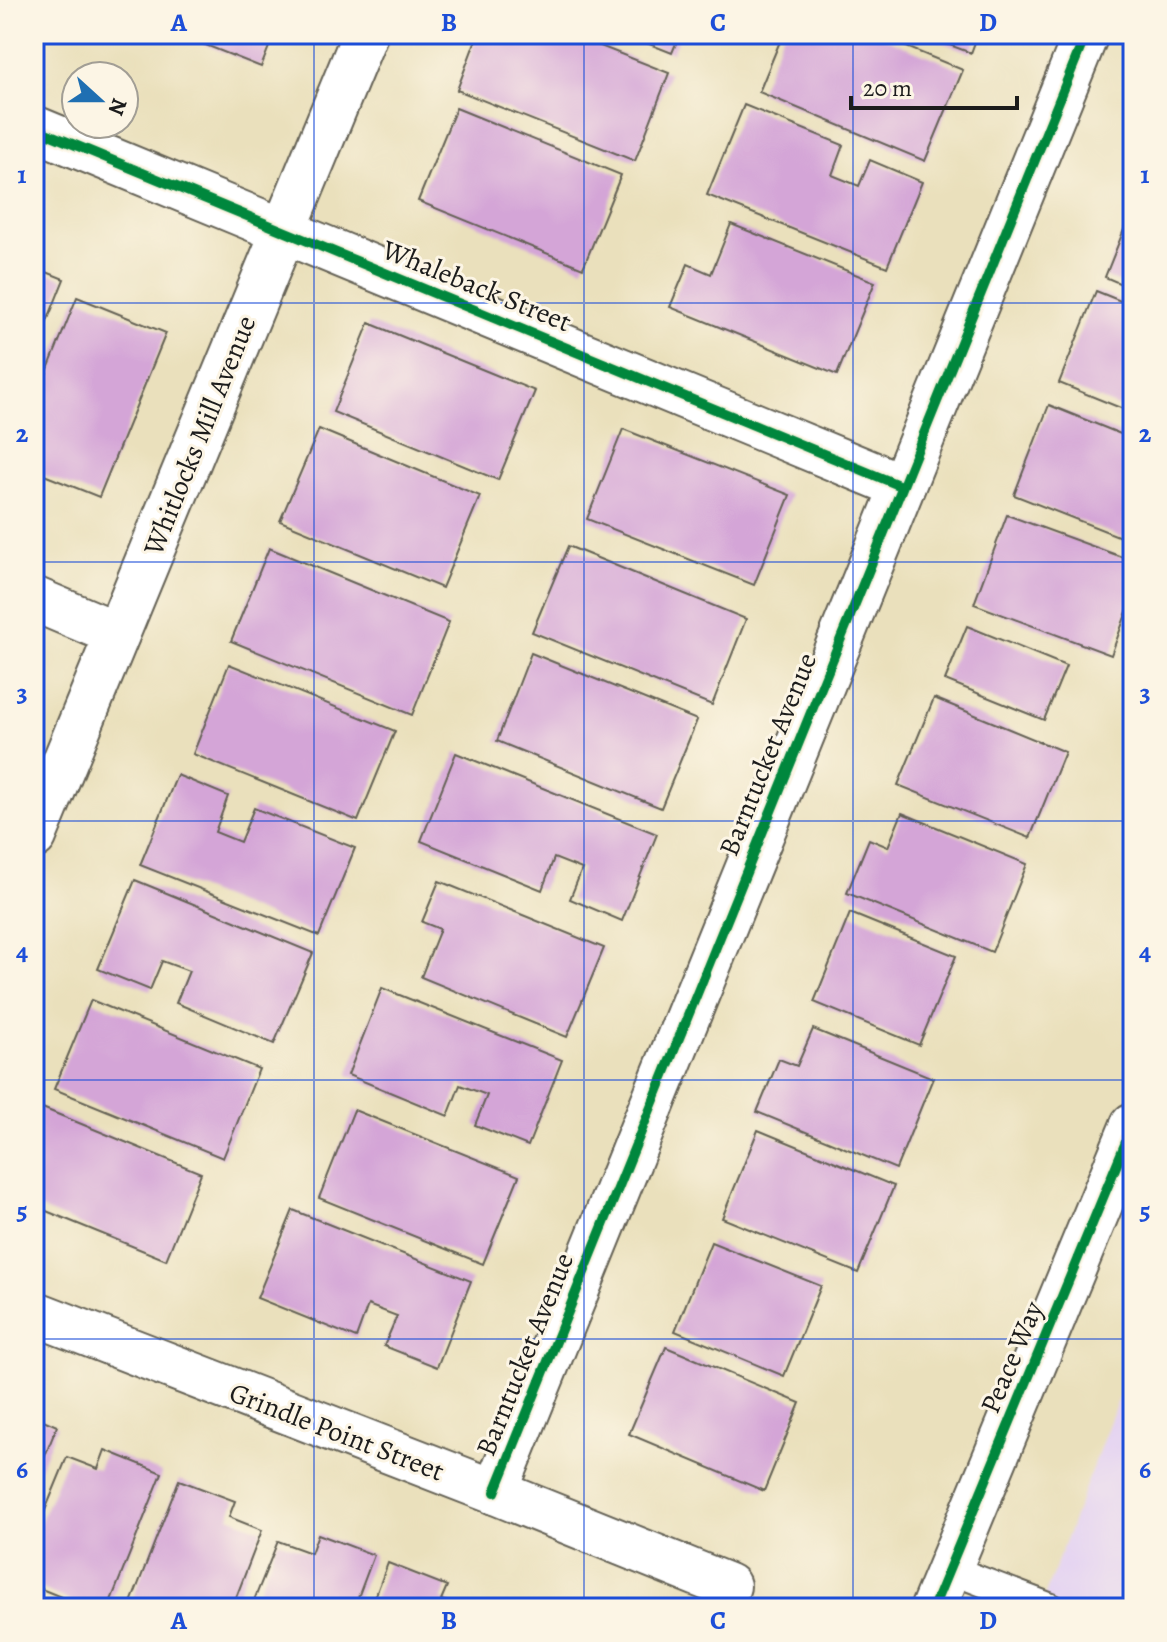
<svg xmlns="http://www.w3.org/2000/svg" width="1167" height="1642" font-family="Alegreya,serif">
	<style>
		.built { fill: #e4d3f2 }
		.building { fill: #d4a5d7 }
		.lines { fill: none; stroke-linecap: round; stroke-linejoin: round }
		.service-casing { stroke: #646154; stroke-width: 32 }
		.minor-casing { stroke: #646154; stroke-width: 48 }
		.secondary-casing { stroke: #646154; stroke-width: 48 }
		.service { stroke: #fff; stroke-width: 28 }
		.minor { stroke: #fff; stroke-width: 44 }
		.secondary { stroke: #fff; stroke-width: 44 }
		.cycleway-casing { stroke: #fcf5e5; stroke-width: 15 }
		.cycleway { stroke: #00873e; stroke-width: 10 }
		.grid { fill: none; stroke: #1d4ed8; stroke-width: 2; stroke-opacity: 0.55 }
		.labels { text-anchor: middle; stroke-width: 6; stroke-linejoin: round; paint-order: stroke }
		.street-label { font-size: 28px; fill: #1c1c1c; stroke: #fcf5e5 }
		.neatline { fill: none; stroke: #1d4ed8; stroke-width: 3 }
		.grid-label { font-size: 26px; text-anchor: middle; font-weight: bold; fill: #1d4ed8 }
	</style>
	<rect width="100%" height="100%" fill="#fcf5e5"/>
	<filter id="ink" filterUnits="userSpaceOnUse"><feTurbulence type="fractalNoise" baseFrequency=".0125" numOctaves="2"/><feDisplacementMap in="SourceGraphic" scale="16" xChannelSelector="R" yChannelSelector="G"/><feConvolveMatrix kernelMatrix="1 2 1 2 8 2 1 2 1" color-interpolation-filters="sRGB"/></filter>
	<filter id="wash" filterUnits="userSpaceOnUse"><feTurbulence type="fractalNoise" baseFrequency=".006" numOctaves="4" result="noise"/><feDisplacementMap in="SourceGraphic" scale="32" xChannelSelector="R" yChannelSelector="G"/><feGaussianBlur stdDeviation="1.8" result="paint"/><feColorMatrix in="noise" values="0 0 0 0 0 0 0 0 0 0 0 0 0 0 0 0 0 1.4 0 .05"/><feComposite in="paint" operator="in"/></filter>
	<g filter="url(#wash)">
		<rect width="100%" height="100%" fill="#eae0bc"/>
		<polygon class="built" points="1131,1365 1133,1366 1133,1608 1040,1608"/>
		<g id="blocks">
			<g class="building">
				<polygon points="178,34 274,34 261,67"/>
				<polygon points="478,34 570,34 669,73 635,161 457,90"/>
				<polygon points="624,34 680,34 672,53"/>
				<polygon points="783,34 875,34 963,70 925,161 759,92"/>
				<polygon points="920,34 978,34 971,53"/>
				<polygon points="744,105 843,145 832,175 859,186 870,160 922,182 887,267 707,195"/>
				<polygon points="456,108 621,175 583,268 418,201"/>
				<polygon points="1133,207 1133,289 1105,277"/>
				<polygon points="731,224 875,282 837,375 670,307 688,264 711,274"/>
				<polygon points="34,267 64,279 34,354"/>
				<polygon points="1096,291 1133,306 1133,413 1059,383"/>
				<polygon points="77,297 166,333 99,497 34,471 34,404"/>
				<polygon points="369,323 535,391 498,480 333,412"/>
				<polygon points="1049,405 1133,439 1133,513 1123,538 1014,495"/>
				<polygon points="319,429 480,496 442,588 280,521"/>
				<polygon points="623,429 790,495 754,585 587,519"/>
				<polygon points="1007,515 1133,561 1133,595 1111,655 974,604"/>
				<polygon points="568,546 746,619 712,705 532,632"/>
				<polygon points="269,548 449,622 412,715 231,641"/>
				<polygon points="967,626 1066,666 1044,720 945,680"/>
				<polygon points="531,653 697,720 661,808 497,741"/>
				<polygon points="229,664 395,731 358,821 193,754"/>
				<polygon points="934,698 1065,752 1030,838 898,785"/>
				<polygon points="456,753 657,834 622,921 570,899 582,869 554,858 542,890 421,841"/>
				<polygon points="177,775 228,796 215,832 240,842 254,808 355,848 319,936 140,865"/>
				<polygon points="902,813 1027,864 992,952 847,893 869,839 888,847"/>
				<polygon points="135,880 313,953 274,1044 176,1003 189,971 162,961 150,990 98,969"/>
				<polygon points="439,881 604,948 567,1037 421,977 440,929 422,922"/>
				<polygon points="850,913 956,956 919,1045 814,1002"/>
				<polygon points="382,988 562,1060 528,1146 475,1125 487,1095 460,1085 448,1116 348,1075"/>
				<polygon points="91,1000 259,1069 223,1158 54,1089"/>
				<polygon points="813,1029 933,1078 896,1169 757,1112 779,1059 797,1066"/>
				<polygon points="40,1107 201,1173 166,1260 34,1206 34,1121"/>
				<polygon points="354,1110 519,1176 483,1264 319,1198"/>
				<polygon points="758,1130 894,1186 858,1273 722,1218"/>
				<polygon points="293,1210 471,1281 437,1367 384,1346 397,1316 368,1305 356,1338 257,1298"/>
				<polygon points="711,1242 821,1286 784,1376 675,1331"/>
				<polygon points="666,1347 800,1403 764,1491 629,1434"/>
				<polygon points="34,1416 57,1426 34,1483"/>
				<polygon points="105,1450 162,1473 108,1608 88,1608 34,1586 34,1537 67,1457 98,1469"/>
				<polygon points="179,1480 235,1501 229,1517 262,1530 232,1608 129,1608"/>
				<polygon points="318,1534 374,1555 354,1608 251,1608 278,1541 311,1553"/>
				<polygon points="388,1563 447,1586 441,1600 463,1608 371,1608"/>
			</g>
		</g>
	</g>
	<g filter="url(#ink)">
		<use href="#blocks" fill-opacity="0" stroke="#646154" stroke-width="2"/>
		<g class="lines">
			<g class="service-casing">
				<polyline id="service" points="949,1569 1051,1608"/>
			</g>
			<g class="minor-casing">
				<g id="minor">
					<polyline points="34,128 901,486"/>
					<polyline points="34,599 117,634"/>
					<polyline points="34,836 365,34"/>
					<polyline points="34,1313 495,1492 728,1586"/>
					<polyline points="495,1492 1086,34"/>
				</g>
			</g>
			<g class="secondary-casing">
				<polyline id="secondary" points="933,1608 1133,1125"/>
			</g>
			<use href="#service" class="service"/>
			<use href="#minor" class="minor"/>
			<use href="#secondary" class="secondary"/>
			<g class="cycleway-casing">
				<g id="cycleway">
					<polyline points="34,128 901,486"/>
					<polyline points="495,1492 1086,34"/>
					<polyline points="933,1608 1133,1125"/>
				</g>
			</g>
			<use href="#cycleway" class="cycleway"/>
		</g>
	</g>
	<path class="grid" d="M314,34V1608M584,34V1608M853,34V1608M34,303H1133M34,562H1133M34,821H1133M34,1080H1133M34,1339H1133"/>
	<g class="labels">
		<g class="street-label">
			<text transform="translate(477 285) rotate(22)" y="10">Whaleback Street</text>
			<text transform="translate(199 435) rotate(-68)" y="10">Whitlocks Mill Avenue</text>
			<text transform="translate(767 754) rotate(-68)" y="10">Barntucket Avenue</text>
			<text transform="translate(524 1354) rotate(-68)" y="10">Barntucket Avenue</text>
			<text transform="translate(1011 1357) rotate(-67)" y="10">Peace Way</text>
			<text transform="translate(337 1431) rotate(21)" y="10">Grindle Point Street</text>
		</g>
	</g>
	<rect width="1167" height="1642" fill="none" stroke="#fcf5e5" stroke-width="88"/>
	<g transform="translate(100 100) rotate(111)"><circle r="38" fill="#fcf5e5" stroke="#a29e95" stroke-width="2"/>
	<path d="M0-6L14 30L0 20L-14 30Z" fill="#1f6fb2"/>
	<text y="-12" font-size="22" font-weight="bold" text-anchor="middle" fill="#1c1c1c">N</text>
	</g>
	<path d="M851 96v12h166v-12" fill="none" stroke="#1c1c1c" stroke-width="4"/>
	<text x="863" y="96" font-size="24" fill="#1c1c1c" stroke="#fcf5e5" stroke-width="6" paint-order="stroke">20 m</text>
	<rect x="44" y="44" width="1079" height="1554" class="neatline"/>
	<g class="grid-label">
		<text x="179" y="31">A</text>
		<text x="449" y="31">B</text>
		<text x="718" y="31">C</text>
		<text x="988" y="31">D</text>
		<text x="22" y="183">1</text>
		<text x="1145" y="183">1</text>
		<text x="22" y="442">2</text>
		<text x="1145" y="442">2</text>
		<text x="22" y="701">3</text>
		<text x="1145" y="701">3</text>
		<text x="22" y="960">4</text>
		<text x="1145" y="960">4</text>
		<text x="22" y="1219">5</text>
		<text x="1145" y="1219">5</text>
		<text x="22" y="1478">6</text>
		<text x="1145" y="1478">6</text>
		<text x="179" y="1629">A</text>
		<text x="449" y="1629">B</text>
		<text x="718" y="1629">C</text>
		<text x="988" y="1629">D</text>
	</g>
</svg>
